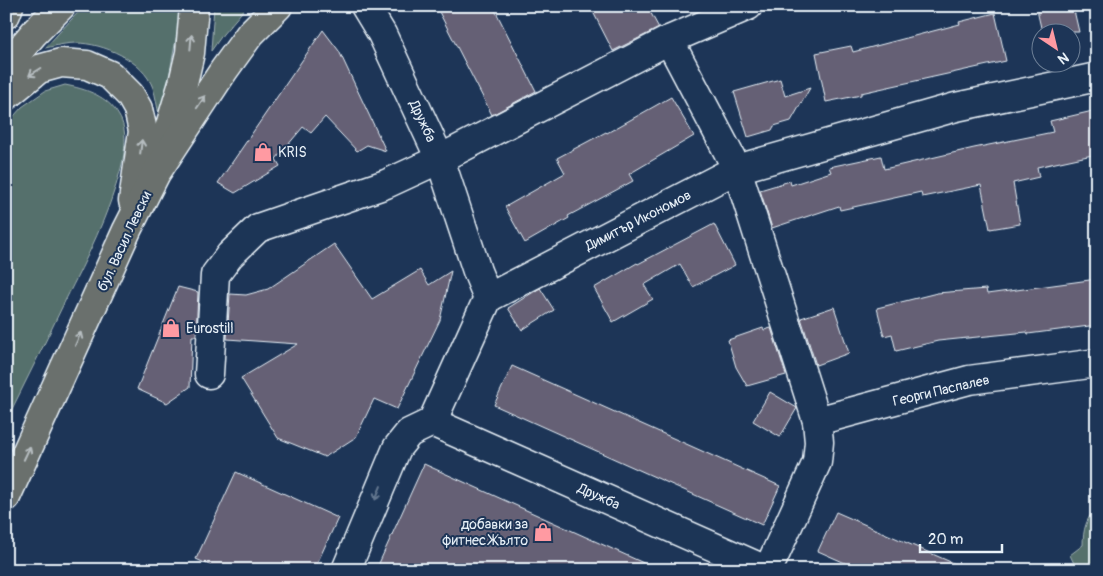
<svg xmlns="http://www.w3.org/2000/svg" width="1103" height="576" font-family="Pangolin,sans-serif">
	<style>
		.green { fill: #556f6c; stroke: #9eb0b2 }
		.building { fill: #656075; stroke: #e8f1f8 }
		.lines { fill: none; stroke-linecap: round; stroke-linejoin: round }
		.minor-casing { stroke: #e8f1f8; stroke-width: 31 }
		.major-casing { stroke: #e8f1f8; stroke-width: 31 }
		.highway-casing { stroke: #e8f1f8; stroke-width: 31 }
		.minor { stroke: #1d3557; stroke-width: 28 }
		.major { stroke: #6a706d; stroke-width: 28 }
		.highway { stroke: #6a706d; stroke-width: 28 }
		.oneway { stroke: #b6bdc0 }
		.oneway2 { stroke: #64778f }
		.labels { text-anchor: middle; stroke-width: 4; stroke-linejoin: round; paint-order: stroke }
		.street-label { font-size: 14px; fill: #e8f1f8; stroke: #1d3557 }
		.poi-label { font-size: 14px; fill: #e8f1f8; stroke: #1d3557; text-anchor: start }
	</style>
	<rect width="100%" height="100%" fill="#1d3557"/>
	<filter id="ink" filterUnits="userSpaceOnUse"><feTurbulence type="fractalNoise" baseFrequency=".02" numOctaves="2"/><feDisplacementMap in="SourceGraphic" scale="10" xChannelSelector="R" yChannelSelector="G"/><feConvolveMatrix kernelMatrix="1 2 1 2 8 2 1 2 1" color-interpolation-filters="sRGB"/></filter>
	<g filter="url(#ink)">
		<g class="green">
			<path d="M84,6H182L166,93L159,115C157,106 156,97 153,88C143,60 103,43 76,43C65,43 55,46 45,48Z"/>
			<polygon points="214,6 247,6 223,34 211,51"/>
			<path d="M65,85C86,89 108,96 119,116C128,130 125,152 121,168C109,214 87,258 65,301C46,341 26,381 6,421V125L22,107L45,91Z"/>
			<path d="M1097,507V570H1077L1070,555L1083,545C1083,530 1086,518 1097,507Z"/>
		</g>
		<g class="building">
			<polygon points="436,6 493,6 536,91 492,115"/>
			<polygon points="590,6 647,6 659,28 613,51"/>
			<polygon points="1036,6 1073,6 1079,32 1042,32"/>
			<polygon points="995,13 1006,61 861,93 861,95 826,102 816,53 851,46 853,52 960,24 959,22"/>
			<polygon points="323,30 339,51 386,151 367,145 357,151 325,117 311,133 303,127 276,159 280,166 235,193 218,183"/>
			<polygon points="780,79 785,96 810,88 791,121 774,126 772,130 748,137 734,92"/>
			<polygon points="671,97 694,136 629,174 633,181 568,216 569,218 525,243 505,207 565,173 557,158 606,132 607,133"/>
			<polygon points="1097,110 1097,154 1037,167 1039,177 1013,183 1020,224 990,229 981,185 922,197 921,192 840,210 839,206 772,228 760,190 790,181 791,185 831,172 829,167 881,156 884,169 974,148 1053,132 1050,121"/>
			<polygon points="714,224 735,265 693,287 680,264 644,285 653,299 613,322 594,288 637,263 638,264"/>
			<polygon points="334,244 372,299 420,270 429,285 451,271 440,320 397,409 374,399 356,437 325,457 278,438 241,378 298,344 227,339 230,294 246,295 268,289"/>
			<polygon points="1097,279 1097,325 1028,334 1027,332 938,341 896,351 892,334 884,336 877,308 937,293 986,289 987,294"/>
			<polygon points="178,287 198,292 196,336 192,336 190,387 167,403 137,389"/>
			<polygon points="540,288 554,310 522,330 508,308"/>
			<polygon points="834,307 849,353 816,365 801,318"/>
			<polygon points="763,328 764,330 771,328 786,375 747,386 736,367 728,340"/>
			<polygon points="512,366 780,486 762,525 494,405"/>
			<polygon points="770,392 797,408 780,437 753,421"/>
			<polygon points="424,464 659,570 376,570"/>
			<polygon points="236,472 338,518 314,570 220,570 196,559"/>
			<polygon points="836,512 969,570 861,570 818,551"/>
		</g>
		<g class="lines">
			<g class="minor-casing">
				<g id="minor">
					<polyline points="365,6 382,34 440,159 477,271 488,298"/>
					<polyline points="669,40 737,169 817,421 819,442 817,462 768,570"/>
					<polyline points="209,374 215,275 230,255 258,228 386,184 440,159 669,40 748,6"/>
					<polyline points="817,421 969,380 1097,363"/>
					<polyline points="432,422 766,570"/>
					<polyline points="346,570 397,448 409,433 432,422 488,298 737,169 956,107 1097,77"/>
				</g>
			</g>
			<g class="major-casing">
				<g id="major">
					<polyline points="6,14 9,6"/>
					<polyline points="159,162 183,83 190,53 194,6"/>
				</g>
			</g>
			<g class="highway-casing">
				<g id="highway">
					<polyline points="6,66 34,33 61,6"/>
					<polyline points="6,96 39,69 61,63 87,65 110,75 130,95 138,109 143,131 133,201"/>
					<polyline points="6,497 127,230 156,173 224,70 250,34 278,6"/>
				</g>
			</g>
			<use href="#minor" class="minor"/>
			<use href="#major" class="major"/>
			<use href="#highway" class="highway"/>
		</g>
		<defs><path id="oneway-shaft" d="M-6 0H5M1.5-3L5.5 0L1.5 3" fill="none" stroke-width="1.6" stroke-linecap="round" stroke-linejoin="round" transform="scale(1.25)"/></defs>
		<g class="oneway">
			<use href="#oneway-shaft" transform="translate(191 42) rotate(-85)"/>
			<use href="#oneway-shaft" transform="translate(35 72) rotate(148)"/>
			<use href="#oneway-shaft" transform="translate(201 102) rotate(-56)"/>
			<use href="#oneway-shaft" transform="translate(141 147) rotate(-83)"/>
			<use href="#oneway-shaft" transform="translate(78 339) rotate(-66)"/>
			<use href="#oneway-shaft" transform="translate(27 453) rotate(-65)"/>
		</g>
		<use class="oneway2" href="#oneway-shaft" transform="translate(378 493) rotate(113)"/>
	</g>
	<defs>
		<g id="shop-bare" transform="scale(1.5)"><path d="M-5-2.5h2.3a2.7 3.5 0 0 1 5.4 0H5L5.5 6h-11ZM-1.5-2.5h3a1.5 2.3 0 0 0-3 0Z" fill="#ff9aa2" stroke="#1d3557" stroke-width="2.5" paint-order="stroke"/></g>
	</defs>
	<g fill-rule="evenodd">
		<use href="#shop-bare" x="263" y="152"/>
		<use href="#shop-bare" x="171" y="328"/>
		<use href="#shop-bare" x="543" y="532"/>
	</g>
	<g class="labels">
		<g class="street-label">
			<text transform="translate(423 121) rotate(65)" y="5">Дружба</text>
			<text transform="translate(638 220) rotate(-27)" y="5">Димитър Икономов</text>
			<text transform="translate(124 241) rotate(-65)" y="5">бул. Васил Левски</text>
			<text transform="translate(941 390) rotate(-13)" y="5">Георги Паспалев</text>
			<text transform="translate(599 496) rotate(24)" y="5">Дружба</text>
		</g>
		<g class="poi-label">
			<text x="278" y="157">KRIS</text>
			<text x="186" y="333">Eurostill</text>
			<text x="528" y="529" text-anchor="end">добавки за<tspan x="528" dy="16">фитнес Жълто</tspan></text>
		</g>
	</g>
	<rect width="1103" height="576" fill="none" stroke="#1d3557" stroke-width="25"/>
	<rect x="12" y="12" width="1078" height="551" fill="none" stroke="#e8f1f8" stroke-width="2" filter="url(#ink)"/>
	<g transform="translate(1056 48) rotate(145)"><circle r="24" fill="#1d3557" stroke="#6e8097"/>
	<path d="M0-4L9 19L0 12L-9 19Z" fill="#ff9aa2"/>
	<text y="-8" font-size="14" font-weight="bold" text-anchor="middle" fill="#e8f1f8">N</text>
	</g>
	<path d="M920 544v8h82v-8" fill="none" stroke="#e8f1f8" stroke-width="2.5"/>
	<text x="928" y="544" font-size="15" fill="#e8f1f8" stroke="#1d3557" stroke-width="4" paint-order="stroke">20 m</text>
</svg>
